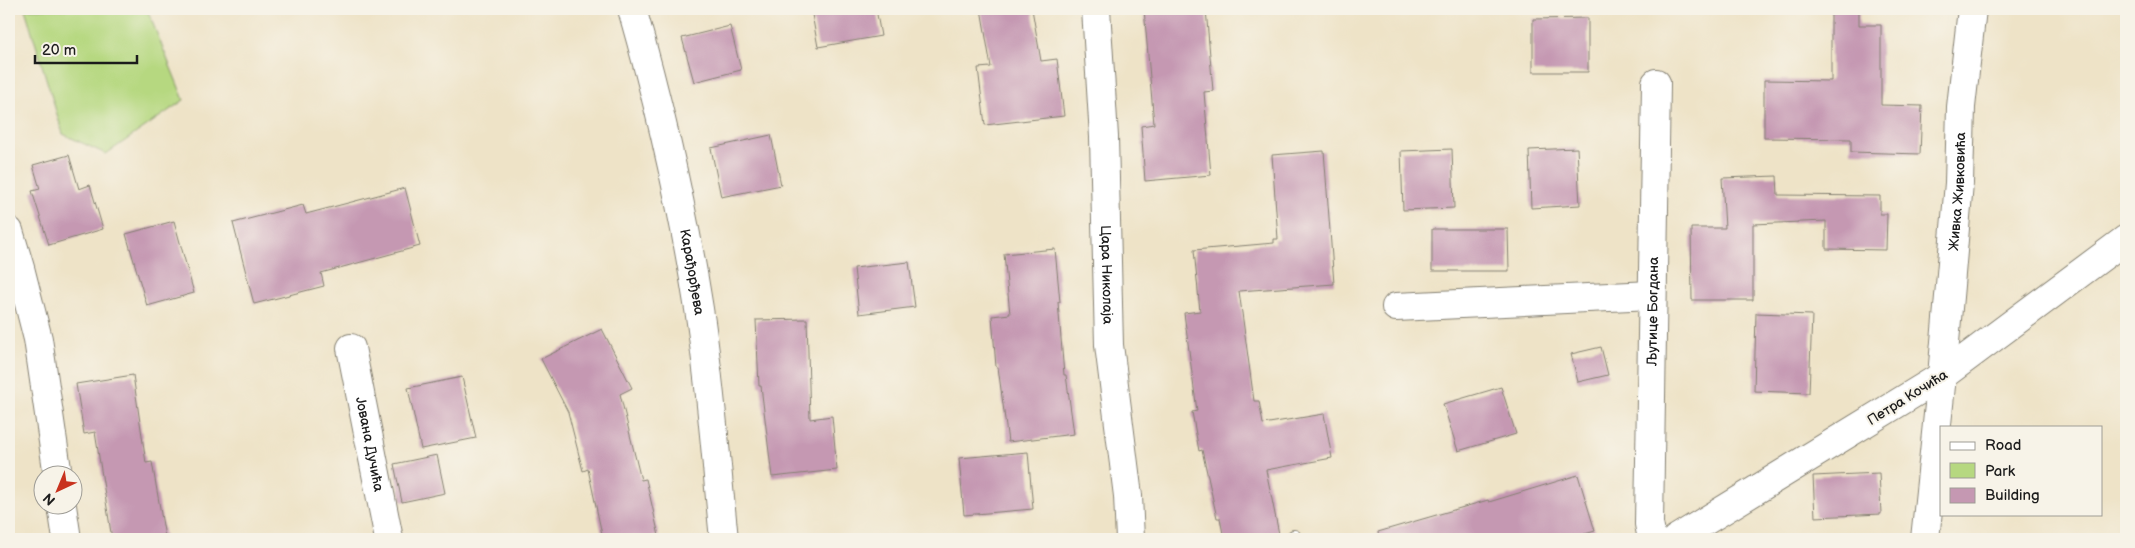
<svg xmlns="http://www.w3.org/2000/svg" width="2135" height="548" font-family="'Balsamiq Sans',sans-serif">
	<style>
		.green { fill: #b6d880; stroke: #697a4e }
		.building { fill: #c598b2 }
		.lines { fill: none; stroke-linecap: round; stroke-linejoin: round }
		.service-casing { stroke: #858072; stroke-width: 16 }
		.minor-casing { stroke: #858072; stroke-width: 30 }
		.tertiary-casing { stroke: #858072; stroke-width: 30 }
		.service { stroke: #fff; stroke-width: 14 }
		.minor { stroke: #fff; stroke-width: 28 }
		.tertiary { stroke: #fff; stroke-width: 28 }
		.labels { text-anchor: middle; stroke-width: 4; stroke-linejoin: round; paint-order: stroke }
		.street-label { font-size: 14px; fill: #1c1c1c; stroke: #f7f3e8 }
	</style>
	<rect width="100%" height="100%" fill="#f7f3e8"/>
	<filter id="ink" filterUnits="userSpaceOnUse"><feTurbulence type="fractalNoise" baseFrequency=".02" numOctaves="2"/><feDisplacementMap in="SourceGraphic" scale="10" xChannelSelector="R" yChannelSelector="G"/><feConvolveMatrix kernelMatrix="1 2 1 2 8 2 1 2 1" color-interpolation-filters="sRGB"/></filter>
	<filter id="wash" filterUnits="userSpaceOnUse"><feTurbulence type="fractalNoise" baseFrequency=".0096" numOctaves="4" result="noise"/><feDisplacementMap in="SourceGraphic" scale="20" xChannelSelector="R" yChannelSelector="G"/><feGaussianBlur stdDeviation="1.12" result="paint"/><feColorMatrix in="noise" values="0 0 0 0 0 0 0 0 0 0 0 0 0 0 0 0 0 1.4 0 .05"/><feComposite in="paint" operator="in"/></filter>
	<g filter="url(#wash)">
		<rect width="100%" height="100%" fill="#eee3c7"/>
		<polygon class="green" points="25,9 147,9 184,100 106,154 63,134"/>
		<g id="blocks">
			<g class="building">
				<polygon points="811,9 876,9 881,36 818,47"/>
				<polygon points="981,9 1032,9 1041,61 1057,59 1064,116 985,125 978,68 991,67"/>
				<polygon points="1144,9 1206,9 1213,91 1204,92 1211,175 1145,181 1141,126 1154,124"/>
				<polygon points="1831,9 1859,9 1859,25 1881,25 1881,105 1922,106 1920,154 1851,152 1851,139 1764,138 1764,80 1831,81"/>
				<polygon points="1588,18 1588,72 1533,72 1533,19"/>
				<polygon points="730,26 741,70 694,82 682,38"/>
				<polygon points="771,135 781,185 721,197 711,148"/>
				<polygon points="1577,148 1580,205 1531,208 1529,150"/>
				<polygon points="1452,149 1454,208 1403,210 1401,151"/>
				<polygon points="1324,151 1334,284 1239,291 1254,401 1259,401 1263,424 1324,414 1332,458 1266,470 1280,539 1224,539 1220,518 1217,518 1202,450 1199,451 1192,412 1197,411 1184,313 1200,311 1194,250 1274,243 1274,239 1278,239 1272,155"/>
				<polygon points="69,155 79,189 90,185 103,229 49,245 32,191 40,189 33,165"/>
				<polygon points="1777,176 1778,195 1880,196 1880,214 1887,214 1886,250 1826,249 1826,221 1753,224 1753,300 1692,300 1691,228 1725,228 1722,178"/>
				<polygon points="405,188 420,246 321,273 324,286 254,304 233,223 303,205 306,214"/>
				<polygon points="174,221 194,293 147,306 126,234"/>
				<polygon points="1432,229 1508,229 1509,271 1432,271"/>
				<polygon points="1055,249 1060,302 1058,302 1064,375 1066,375 1074,434 1008,442 998,367 996,367 992,316 1010,314 1004,254"/>
				<polygon points="909,262 915,307 859,314 854,268"/>
				<polygon points="1756,313 1812,315 1809,393 1754,391"/>
				<polygon points="807,319 810,419 832,416 837,470 772,477 761,386 759,386 756,320"/>
				<polygon points="602,329 632,388 620,394 641,480 646,479 659,536 641,539 603,539 588,469 583,471 568,412 541,359"/>
				<polygon points="1601,347 1608,375 1578,382 1571,354"/>
				<polygon points="133,375 146,463 152,462 165,537 151,539 112,539 95,432 84,434 76,384"/>
				<polygon points="462,377 476,438 421,449 408,388"/>
				<polygon points="1501,387 1516,434 1458,451 1443,404"/>
				<polygon points="1028,452 1033,509 964,515 959,458"/>
				<polygon points="437,455 445,493 402,502 394,464"/>
				<polygon points="1879,473 1881,514 1815,517 1813,476"/>
				<polygon points="1578,475 1595,531 1568,539 1379,539 1378,532 1488,500 1489,502"/>
			</g>
		</g>
	</g>
	<g filter="url(#ink)">
		<use href="#blocks" fill-opacity="0" stroke="#858072" stroke-width="1"/>
		<g class="lines">
			<g class="service-casing">
				<polyline id="service" points="1294,537 1295,539"/>
			</g>
			<g class="minor-casing">
				<g id="minor">
					<path id="s1" d="M632,9C660,107 683,208 699,309C711,385 716,462 724,539"/>
					<path id="s2" d="M1096,9L1104,137L1109,345L1128,496L1130,539"/>
					<polyline points="9,231 20,268 38,339 58,476"/>
					<polyline points="1396,307 1652,295"/>
					<path id="s3" d="M351,348L389,539"/>
					<polyline points="1942,376 2126,239"/>
					<polyline points="62,506 67,539"/>
					<path id="s4" d="M1652,539L1649,524L1656,83"/>
				</g>
			</g>
			<g class="tertiary-casing">
				<g id="tertiary">
					<polyline points="1676,539 1942,376"/>
					<path id="s5" d="M1925,539L1942,376L1959,183L1961,107L1972,9"/>
				</g>
			</g>
			<use href="#service" class="service"/>
			<use href="#minor" class="minor"/>
			<use href="#tertiary" class="tertiary"/>
		</g>
	</g>
	<g class="labels">
		<g class="street-label">
			<text dy="5" stroke="none"><textPath href="#s5" startOffset="349">Живка Живковића</textPath></text>
			<text dy="5" stroke="none"><textPath href="#s1" startOffset="270">Карађорђева</textPath></text>
			<text dy="5" stroke="none"><textPath href="#s2" startOffset="266">Цара Николаја</textPath></text>
			<text dy="5" stroke="none"><textPath href="#s4" startOffset="228">Љутице Богдана</textPath></text>
			<text transform="translate(1907 397) rotate(-32)" y="5">Петра Кочића</text>
			<text dy="5" stroke="none"><textPath href="#s3" startOffset="98">Јована Дучића</textPath></text>
		</g>
	</g>
	<rect width="2135" height="548" fill="none" stroke="#f7f3e8" stroke-width="30"/>
	<rect x="1940" y="426" width="162" height="90" fill="#f7f3e8" stroke="#9f9d96"/>
	<rect x="1950" y="442" width="25" height="8" fill="#ffffff" stroke="#9f9d96"/>
	<text x="1985" y="450" font-size="15" fill="#1c1c1c">Road</text>
	<rect x="1950" y="463" width="25" height="15" fill="#b6d880" stroke="#9f9d96"/>
	<text x="1985" y="476" font-size="15" fill="#1c1c1c">Park</text>
	<rect x="1950" y="488" width="25" height="15" fill="#c598b2" stroke="#9f9d96"/>
	<text x="1985" y="500" font-size="15" fill="#1c1c1c">Building</text>
	<g transform="translate(58 490) rotate(224)"><circle r="24" fill="#f7f3e8" stroke="#9f9d96"/>
	<path d="M0-4L9 19L0 12L-9 19Z" fill="#c8321e"/>
	<text y="-8" font-size="14" font-weight="bold" text-anchor="middle" fill="#1c1c1c">N</text>
	</g>
	<path d="M35 55v8h102v-8" fill="none" stroke="#1c1c1c" stroke-width="2.5"/>
	<text x="42" y="55" font-size="15" fill="#1c1c1c" stroke="#f7f3e8" stroke-width="4" paint-order="stroke">20 m</text>
</svg>
